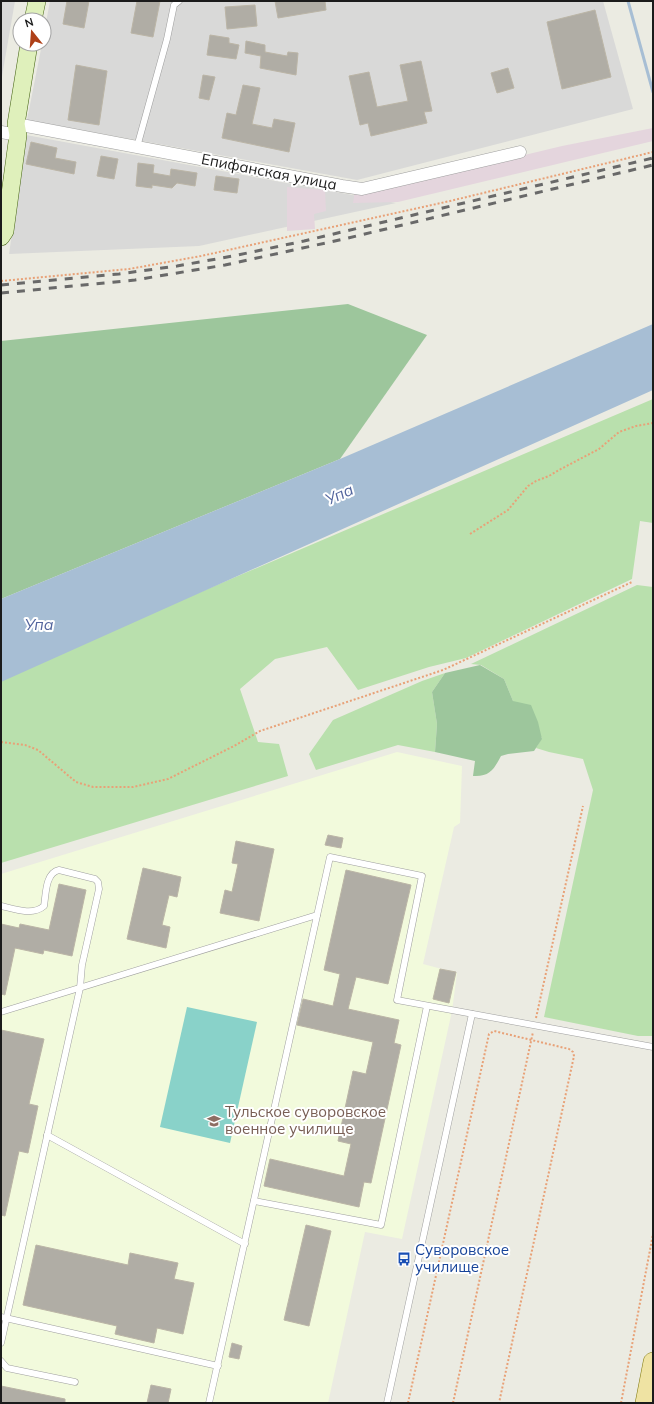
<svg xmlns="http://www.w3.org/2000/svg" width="654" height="1404" font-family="Mulish,sans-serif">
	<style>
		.residential { fill: #d9d9d8 }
		.industrial { fill: #e4d5dd }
		.education { fill: #f2fadc }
		.grass { fill: #b9e0ad }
		.forest { fill: #9dc69c }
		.pitch { fill: #89d2c9 }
		.water { fill: #a7bed4 }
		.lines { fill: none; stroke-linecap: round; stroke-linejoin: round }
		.stream { stroke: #a7bed4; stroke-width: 3 }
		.building { fill: #b0ada5; stroke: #bbb5a6 }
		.lane-casing { stroke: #9f9f9f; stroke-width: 7 }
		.street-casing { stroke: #9f9f9f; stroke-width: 13 }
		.secondary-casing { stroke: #446312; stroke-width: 18 }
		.primary-casing { stroke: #817a12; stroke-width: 20 }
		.path { stroke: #e8a177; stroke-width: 2; stroke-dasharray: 2 2; stroke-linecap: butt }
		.lane { stroke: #fff; stroke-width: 6 }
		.street { stroke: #fff; stroke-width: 12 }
		.secondary { stroke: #dff0bb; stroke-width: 17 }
		.primary { stroke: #efe3a3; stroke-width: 19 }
		.rail { stroke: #696969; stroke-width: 3; stroke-dasharray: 8 8; stroke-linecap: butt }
		.labels { text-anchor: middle; stroke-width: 4; stroke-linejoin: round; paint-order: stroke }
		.street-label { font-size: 15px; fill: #1b1b1b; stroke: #fff }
		.education-label { font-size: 15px; fill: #785e54; stroke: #fff; text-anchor: start }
		.transit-label { font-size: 15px; fill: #164399; stroke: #fff; text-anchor: start }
		.water-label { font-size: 16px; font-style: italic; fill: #54669e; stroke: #fff }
	</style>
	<rect width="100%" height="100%" fill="#ebebe2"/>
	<g class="residential">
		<polygon points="1,1 15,1 1,82"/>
		<polygon points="50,1 603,1 633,109 357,180 27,120 42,44 44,44 44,33"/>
		<polygon points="26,135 396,203 199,246 9,254"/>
	</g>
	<g class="industrial">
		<polygon points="653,128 653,141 398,202 353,203 355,190 368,193 562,146"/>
		<polygon points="287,187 325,190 326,211 314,214 315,229 287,231"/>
	</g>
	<polygon class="education" points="397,752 462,766 460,823 454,827 423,964 457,973 452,1011 402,1239 365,1232 328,1403 1,1403 1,874"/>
	<g class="grass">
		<polygon points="653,399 653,523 640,521 632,579 466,658 429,667 358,690 327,647 275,659 240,689 258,742 279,744 288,776 1,863 1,677"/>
		<polygon points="637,585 653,587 653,1036 638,1036 544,1017 593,790 583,759 549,752 536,748 542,738 513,701 504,679 481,665 471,664"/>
		<polygon points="445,673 432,692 437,724 435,752 398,745 316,770 309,754 333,720 422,681"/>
	</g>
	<g class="forest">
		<polygon points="348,304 427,335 340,459 1,599 1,341"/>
		<path d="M480,665L504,679L513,701L531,705L538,722L542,739L534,751L508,754L501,756C494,769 490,777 473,776L475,761L435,752L437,724L432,692L445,673Z"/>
	</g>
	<polygon class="pitch" points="187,1007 257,1022 230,1143 160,1127"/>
	<polygon class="water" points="653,324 653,390 1,682 1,599 340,459"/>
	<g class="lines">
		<polyline class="stream" points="628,1 653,92"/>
	</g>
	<g class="building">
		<polygon points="67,1 89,1 84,28 63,24"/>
		<polygon points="137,1 160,1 153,37 131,33"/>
		<polygon points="275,1 325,1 326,10 278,18"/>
		<polygon points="255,5 257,26 227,29 225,7"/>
		<polygon points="595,10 611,77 562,89 547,22"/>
		<polygon points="210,35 229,38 229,43 239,45 236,59 207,55"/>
		<polygon points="246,41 265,45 265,52 287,56 288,52 298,53 296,75 260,68 261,56 245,53"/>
		<polygon points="421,61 432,111 424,112 427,123 371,136 368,123 360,125 349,76 369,72 377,107 408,101 400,65"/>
		<polygon points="76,65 107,71 99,125 68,120"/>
		<polygon points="508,68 514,88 497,93 491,73"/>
		<polygon points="203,75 215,77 209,100 199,98"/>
		<polygon points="243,85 260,88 252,124 272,128 274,119 295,123 289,152 222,138 227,113 236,115"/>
		<polygon points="31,142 57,148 55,158 76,162 74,174 26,164"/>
		<polygon points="101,156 118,159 114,179 97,176"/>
		<polygon points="138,163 154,165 153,173 170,176 171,169 197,173 195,186 177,183 172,188 152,185 152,188 136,186"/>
		<polygon points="216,176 239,179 237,193 214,190"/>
		<polygon points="328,835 343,838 341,848 325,845"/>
		<polygon points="236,841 274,849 259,921 220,913 225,890 232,892 238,864 232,863"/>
		<polygon points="143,868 181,877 177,897 169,895 162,925 170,927 166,948 127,939"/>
		<polygon points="346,870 411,885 388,984 356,977 348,1009 399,1020 394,1043 401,1045 371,1183 364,1182 359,1207 264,1186 270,1159 344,1176 351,1144 338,1141 353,1071 366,1074 373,1042 297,1025 303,999 333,1006 340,974 324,970"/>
		<polygon points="59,884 86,890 72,956 44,950 43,954 15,948 5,995 1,994 1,924 19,928 20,924 49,930"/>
		<polygon points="440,969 456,972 449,1003 433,999"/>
		<polygon points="1,1030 44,1039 29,1104 38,1106 28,1153 19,1151 5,1216 1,1215"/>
		<polygon points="306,1225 331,1231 309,1326 284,1320"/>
		<polygon points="36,1245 128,1265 130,1253 178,1263 174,1279 194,1283 183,1334 157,1328 154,1343 115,1334 117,1326 23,1305"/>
		<polygon points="232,1343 242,1346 239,1359 229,1357"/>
		<polygon points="151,1385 171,1389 168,1403 147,1403"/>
		<polygon points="1,1386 65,1399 65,1403 1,1403"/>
	</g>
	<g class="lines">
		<g class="lane-casing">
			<g id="lane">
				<polyline points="137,147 167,39 174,5 179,1"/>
				<path d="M1,906C14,909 33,916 44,906C46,895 45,873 59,870L95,879L98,882L99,889L82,965L80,988L1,1343"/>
				<polyline points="1,1012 317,915"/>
				<polyline points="47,1135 245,1244"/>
				<polyline points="254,1201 381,1225 427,1006"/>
				<polyline points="1,1317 218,1366"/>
				<polyline points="1,1361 7,1368 75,1382"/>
				<polyline points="209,1403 330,857 422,876 397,1000 653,1047"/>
				<polyline points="387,1403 472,1014"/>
			</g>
		</g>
		<g class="street-casing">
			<g id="street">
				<polyline points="16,124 342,186 362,189 520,152"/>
				<polyline points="1,132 18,135"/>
			</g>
		</g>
		<g class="secondary-casing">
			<g id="secondary">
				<polyline points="33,20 37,1"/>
				<polyline points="1,237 5,231 18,135 16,124 29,44"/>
			</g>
		</g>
		<g class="primary-casing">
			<polyline id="primary" points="645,1403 653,1362"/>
		</g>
		<g class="path">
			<polyline points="1,281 129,269 201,256 450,201 653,152"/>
			<polyline points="470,534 508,510 528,486 536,481 549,476 559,470 599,449 619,432 636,426 653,423"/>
			<polyline points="1,742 25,745 38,750 76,782 93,787 133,787 168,779 234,746 260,731 443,670 632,582"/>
			<polyline points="536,1018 583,806"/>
			<polyline points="408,1403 489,1034 494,1031 569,1049 573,1052 574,1056 499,1403"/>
			<polyline points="453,1403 533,1032"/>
			<polyline points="621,1403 653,1234"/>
		</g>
		<use href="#lane" class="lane"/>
		<use href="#street" class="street"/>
		<use href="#secondary" class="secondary"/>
		<use href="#primary" class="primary"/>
		<g class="rail">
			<polyline points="1,285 119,274 177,266 233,256 304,241 653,158"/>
			<polyline points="1,293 135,280 225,265 344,239 653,165"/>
		</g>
	</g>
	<defs>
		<g id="university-bare" transform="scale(1.08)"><path d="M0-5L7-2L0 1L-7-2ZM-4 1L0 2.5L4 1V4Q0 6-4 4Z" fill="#8d6e63" stroke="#fff" stroke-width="2.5" paint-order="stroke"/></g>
		<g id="bus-bare" transform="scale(1.08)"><path d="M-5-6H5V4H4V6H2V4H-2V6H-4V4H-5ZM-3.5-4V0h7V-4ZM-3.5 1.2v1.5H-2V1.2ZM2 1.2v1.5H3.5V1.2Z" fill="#1a4fb4" stroke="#fff" stroke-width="2.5" paint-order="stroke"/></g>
	</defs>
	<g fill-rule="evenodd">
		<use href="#university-bare" x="214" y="1121"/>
		<use href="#bus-bare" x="404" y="1259"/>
	</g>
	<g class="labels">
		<g class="street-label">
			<text transform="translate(269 172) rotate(11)" y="5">Епифанская улица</text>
		</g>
		<g class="education-label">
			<text x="225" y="1117">Тульское суворовское<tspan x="225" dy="17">военное училище</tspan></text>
		</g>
		<g class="transit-label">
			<text x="415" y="1255">Суворовское<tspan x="415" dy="17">училище</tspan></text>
		</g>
		<g class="water-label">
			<text transform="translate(339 494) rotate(-24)" y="6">Упа</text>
			<text x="39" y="630">Упа</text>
		</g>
	</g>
	<rect width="654" height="1404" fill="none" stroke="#1b1b1b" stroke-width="4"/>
	<g transform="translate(32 32) rotate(343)"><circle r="19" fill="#ffffff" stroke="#a4a4a4"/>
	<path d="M0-3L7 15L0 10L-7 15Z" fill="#ae4018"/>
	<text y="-6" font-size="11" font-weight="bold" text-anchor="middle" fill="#1b1b1b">N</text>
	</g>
</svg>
